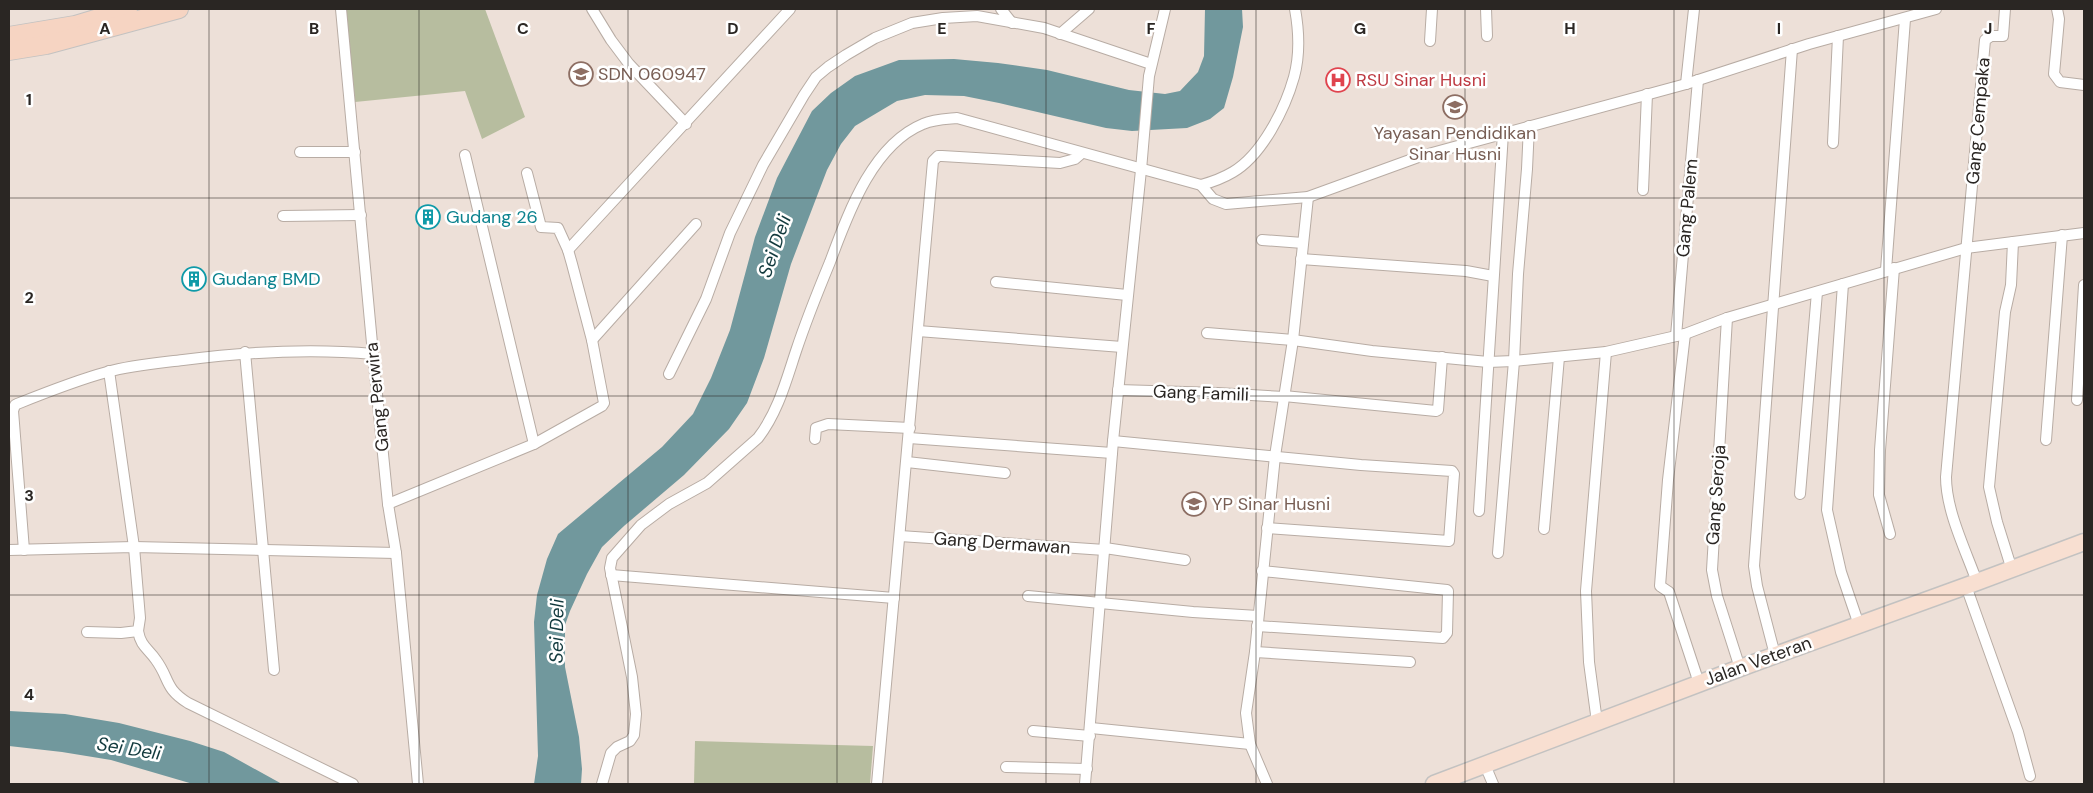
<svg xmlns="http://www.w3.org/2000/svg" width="2093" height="793" font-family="'DM Sans',sans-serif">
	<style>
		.green { fill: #b7bd9f }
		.water { fill: #71989d }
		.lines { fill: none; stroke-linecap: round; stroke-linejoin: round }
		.minor-casing { stroke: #b8aca4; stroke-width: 12 }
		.primary-casing { stroke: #c3c2c1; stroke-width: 19 }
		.trunk-casing { stroke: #c3c2c1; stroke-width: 20 }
		.minor { stroke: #fff; stroke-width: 10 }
		.primary { stroke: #f8dfd1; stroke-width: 16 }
		.trunk { stroke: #f6d4c2; stroke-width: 18 }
		.grid { fill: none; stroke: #2a2623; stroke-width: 1; stroke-opacity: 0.55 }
		.labels { text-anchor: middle; stroke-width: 5; stroke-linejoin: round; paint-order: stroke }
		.education-label { font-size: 18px; fill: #785e54; stroke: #fff; text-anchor: start }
		.health-label { font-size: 18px; fill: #be3a42; stroke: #fff; text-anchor: start }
		.street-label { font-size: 18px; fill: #2a2623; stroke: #fff }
		.culture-label { font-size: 18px; fill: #0d838f; stroke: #fff; text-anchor: start }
		.water-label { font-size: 19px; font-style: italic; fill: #11393d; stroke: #fff }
		.grid-label { font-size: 16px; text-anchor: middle; font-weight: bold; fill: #2a2623; stroke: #fff; stroke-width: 5; stroke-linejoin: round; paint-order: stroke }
	</style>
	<rect width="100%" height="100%" fill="#ede0d8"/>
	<g class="green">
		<polygon points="346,9 485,9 525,117 482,139 465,91 355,102"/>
		<polygon points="695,741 873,746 870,784 694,784"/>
	</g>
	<g class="water">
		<polygon points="1205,9 1242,9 1243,27 1233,77 1224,108 1210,119 1187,128 1132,131 1106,128 999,103 964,96 925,95 897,101 855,126 841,144 827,170 791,264 764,358 747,403 729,429 684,475 624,526 602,547 587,574 570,611 565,625 565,667 579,737 582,769 581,784 534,784 538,756 534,622 537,595 547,559 558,534 662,447 693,414 711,378 730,330 755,237 777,178 812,111 831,93 855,76 899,60 954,59 998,63 1047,70 1129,90 1165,94 1180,91 1198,72 1204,56"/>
		<polygon points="9,711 65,714 119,723 190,741 224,752 282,784 193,784 111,760 62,752 9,746"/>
	</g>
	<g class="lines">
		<g class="minor-casing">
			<g id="minor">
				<polyline points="341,9 373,354 388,504 396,553 418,784"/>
				<polyline points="592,9 611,40 629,64 686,124"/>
				<polyline points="1001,9 1012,23"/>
				<polyline points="1486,9 1487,36"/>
				<polyline points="2057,9 2059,19 2054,74 2060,82 2084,85"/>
				<polyline points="1060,34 1089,9"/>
				<polyline points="1430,41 1432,9"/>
				<polyline points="1686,84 1694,9"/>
				<polyline points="1833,143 1838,36"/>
				<polyline points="300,152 355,152"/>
				<polyline points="465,155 534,444"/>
				<polyline points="1201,185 1213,199 1226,204 1308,197 1421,156 1686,84 1809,44 1936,9"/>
				<polyline points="1643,190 1647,94"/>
				<polyline points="283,216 361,215"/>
				<polyline points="1262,240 1303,243"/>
				<polyline points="568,250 790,9"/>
				<polyline points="1301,259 1466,271 1493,276"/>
				<polyline points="1886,270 1905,19"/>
				<polyline points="996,282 1127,295"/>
				<polyline points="1843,284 1827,510 1841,572 1859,625"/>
				<polyline points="1727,318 1712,570 1717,596 1740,668"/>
				<polyline points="918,331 1122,347"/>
				<polyline points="1207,333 1293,340 1372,351 1488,362 1514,361 1606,352 1685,334 1727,318 1966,248 2084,233"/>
				<polyline points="1685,334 1668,480 1660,586 1669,592 1699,683"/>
				<polyline points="1676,336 1698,80"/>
				<polyline points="592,340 696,224"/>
				<polyline points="245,352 274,670"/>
				<polyline points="669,374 706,299 730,233 763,165 804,95 816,77 828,67 846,55 875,38 912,23 943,18 977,16 1044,28 1151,64"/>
				<polyline points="1118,390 1218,393 1284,397"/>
				<polyline points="1284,396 1436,411 1438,410 1442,357"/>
				<polyline points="2077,400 2084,285"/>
				<polyline points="909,438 1112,453"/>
				<polyline points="815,439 816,428 828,424 910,428"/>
				<polyline points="2046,440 2062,235"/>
				<polyline points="1113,441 1361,465 1452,471 1454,474 1449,541 1267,528"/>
				<polyline points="907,462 1005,473"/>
				<polyline points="1800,494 1817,292"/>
				<polyline points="388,504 534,444 602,406 604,403 592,340 572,264 568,250 558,228 541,227 527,173"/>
				<polyline points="1479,511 1503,133"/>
				<polyline points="1544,529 1559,357"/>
				<polyline points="1890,534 1879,495 1880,450 1894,268"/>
				<polyline points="900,536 1105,550"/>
				<polyline points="1105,548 1185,560"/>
				<polyline points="9,550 134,547 396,553"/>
				<path d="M24,550L13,411L15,405L17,404C47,392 77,380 107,372C132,365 158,363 183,360C246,352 309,348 373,354"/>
				<polyline points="1498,553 1514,361 1518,274 1527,169 1529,126"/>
				<polyline points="2012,570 1997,522 1989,487 2005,312 2011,285 2013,242"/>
				<polyline points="611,575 894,598"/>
				<path d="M1977,582C1966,551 1946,511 1946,477L1985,40L1991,36H2003L2005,9"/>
				<polyline points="1966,586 2018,732 2030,776"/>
				<polyline points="1028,596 1193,612 1258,616"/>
				<polyline points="1257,626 1443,638 1447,633 1448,591 1447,590 1262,571"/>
				<path d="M138,631C141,647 148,648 156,660C170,679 164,688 188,703L353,784"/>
				<polyline points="87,632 121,633 138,631 140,618 134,547 109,371"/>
				<polyline points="1255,652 1410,662"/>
				<polyline points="1775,655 1757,586 1754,566 1792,49"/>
				<polyline points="1597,722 1589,662 1586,591 1606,352"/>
				<polyline points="1091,728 1250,744"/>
				<polyline points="1033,731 1090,736"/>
				<polyline points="1485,765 1493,784"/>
				<polyline points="1006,767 1087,769"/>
				<path d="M602,784L611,753L617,747L630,741L634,735L636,714L632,677L610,568L612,558L641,525L669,504L707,483L758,438C778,412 786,381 796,351C806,321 818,291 830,262C848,214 872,145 923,124C934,119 946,119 957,118L1201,185C1212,182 1223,178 1233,172C1262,155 1285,109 1294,77C1300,55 1299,31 1295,9"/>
				<polyline points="877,784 933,161 938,156 942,156 1060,163 1075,159 1082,153"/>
				<polyline points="1085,784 1113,441 1141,170 1149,76 1165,9"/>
				<polyline points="1267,784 1250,744 1246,713 1255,652 1275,456 1293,340 1308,197"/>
			</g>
		</g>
		<g class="primary-casing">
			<polyline id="primary" points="1434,784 1740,668 1977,582 2084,542"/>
		</g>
		<g class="trunk-casing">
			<g id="trunk">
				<polyline points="9,36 75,25 128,9"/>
				<polyline points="9,51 46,45 179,9"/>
			</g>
		</g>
		<use href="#minor" class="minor"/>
		<use href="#primary" class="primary"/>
		<use href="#trunk" class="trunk"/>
	</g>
	<path class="grid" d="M209,9V784M419,9V784M628,9V784M837,9V784M1046,9V784M1256,9V784M1465,9V784M1674,9V784M1884,9V784M9,198H2084M9,396H2084M9,595H2084"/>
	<defs>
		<g id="school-ring" transform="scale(1.25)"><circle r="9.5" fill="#fff" stroke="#8d6e63" stroke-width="1.5"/><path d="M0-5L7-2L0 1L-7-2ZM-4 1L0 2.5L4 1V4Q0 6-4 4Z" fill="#8d6e63"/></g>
		<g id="hospital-ring" transform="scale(1.25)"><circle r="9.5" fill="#fff" stroke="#e0444e" stroke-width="1.5"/><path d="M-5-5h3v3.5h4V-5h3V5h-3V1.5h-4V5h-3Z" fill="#e0444e"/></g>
		<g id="building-ring" transform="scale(1.25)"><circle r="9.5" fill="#fff" stroke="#0f9aa8" stroke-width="1.5"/><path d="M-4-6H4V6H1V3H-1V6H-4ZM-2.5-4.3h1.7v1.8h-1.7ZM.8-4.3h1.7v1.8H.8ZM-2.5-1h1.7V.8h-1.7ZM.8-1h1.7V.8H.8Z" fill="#0f9aa8"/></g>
	</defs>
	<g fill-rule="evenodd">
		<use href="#school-ring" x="581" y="74"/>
		<use href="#hospital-ring" x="1338" y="80"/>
		<use href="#school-ring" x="1455" y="107"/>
		<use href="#building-ring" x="428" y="217"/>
		<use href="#building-ring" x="194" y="279"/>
		<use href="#school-ring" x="1194" y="504"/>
	</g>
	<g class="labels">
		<g class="education-label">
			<text x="598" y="80">SDN 060947</text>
			<text x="1455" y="139" text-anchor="middle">Yayasan Pendidikan<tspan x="1455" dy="21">Sinar Husni</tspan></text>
			<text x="1212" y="510">YP Sinar Husni</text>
		</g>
		<g class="health-label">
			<text x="1356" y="86">RSU Sinar Husni</text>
		</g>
		<g class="street-label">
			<text transform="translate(1978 121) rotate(-85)" y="6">Gang Cempaka</text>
			<text transform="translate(1687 208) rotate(-85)" y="6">Gang Palem</text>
			<text transform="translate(1201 393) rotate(2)" y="6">Gang Famili</text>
			<text transform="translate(377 397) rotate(-96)" y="6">Gang Perwira</text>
			<text transform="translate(1716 495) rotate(-86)" y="6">Gang Seroja</text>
			<text transform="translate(1002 543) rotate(4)" y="6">Gang Dermawan</text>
			<text transform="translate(1758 661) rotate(-20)" y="6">Jalan Veteran</text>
		</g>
		<g class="culture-label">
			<text x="446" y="223">Gudang 26</text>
			<text x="212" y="285">Gudang BMD</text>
		</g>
		<g class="water-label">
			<text transform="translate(774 246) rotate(-71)" y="7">Sei Deli</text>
			<text transform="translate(556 631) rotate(-89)" y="7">Sei Deli</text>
			<text transform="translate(129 748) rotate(9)" y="7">Sei Deli</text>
		</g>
	</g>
	<g class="grid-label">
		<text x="105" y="34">A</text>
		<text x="314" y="34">B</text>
		<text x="523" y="34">C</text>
		<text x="733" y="34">D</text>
		<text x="942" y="34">E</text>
		<text x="1151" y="34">F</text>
		<text x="1360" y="34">G</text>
		<text x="1570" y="34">H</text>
		<text x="1779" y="34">I</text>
		<text x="1988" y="34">J</text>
		<text x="29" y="105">1</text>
		<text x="29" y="303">2</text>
		<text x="29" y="501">3</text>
		<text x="29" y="700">4</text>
	</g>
	<rect width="2093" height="793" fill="none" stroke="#2a2623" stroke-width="20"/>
</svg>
